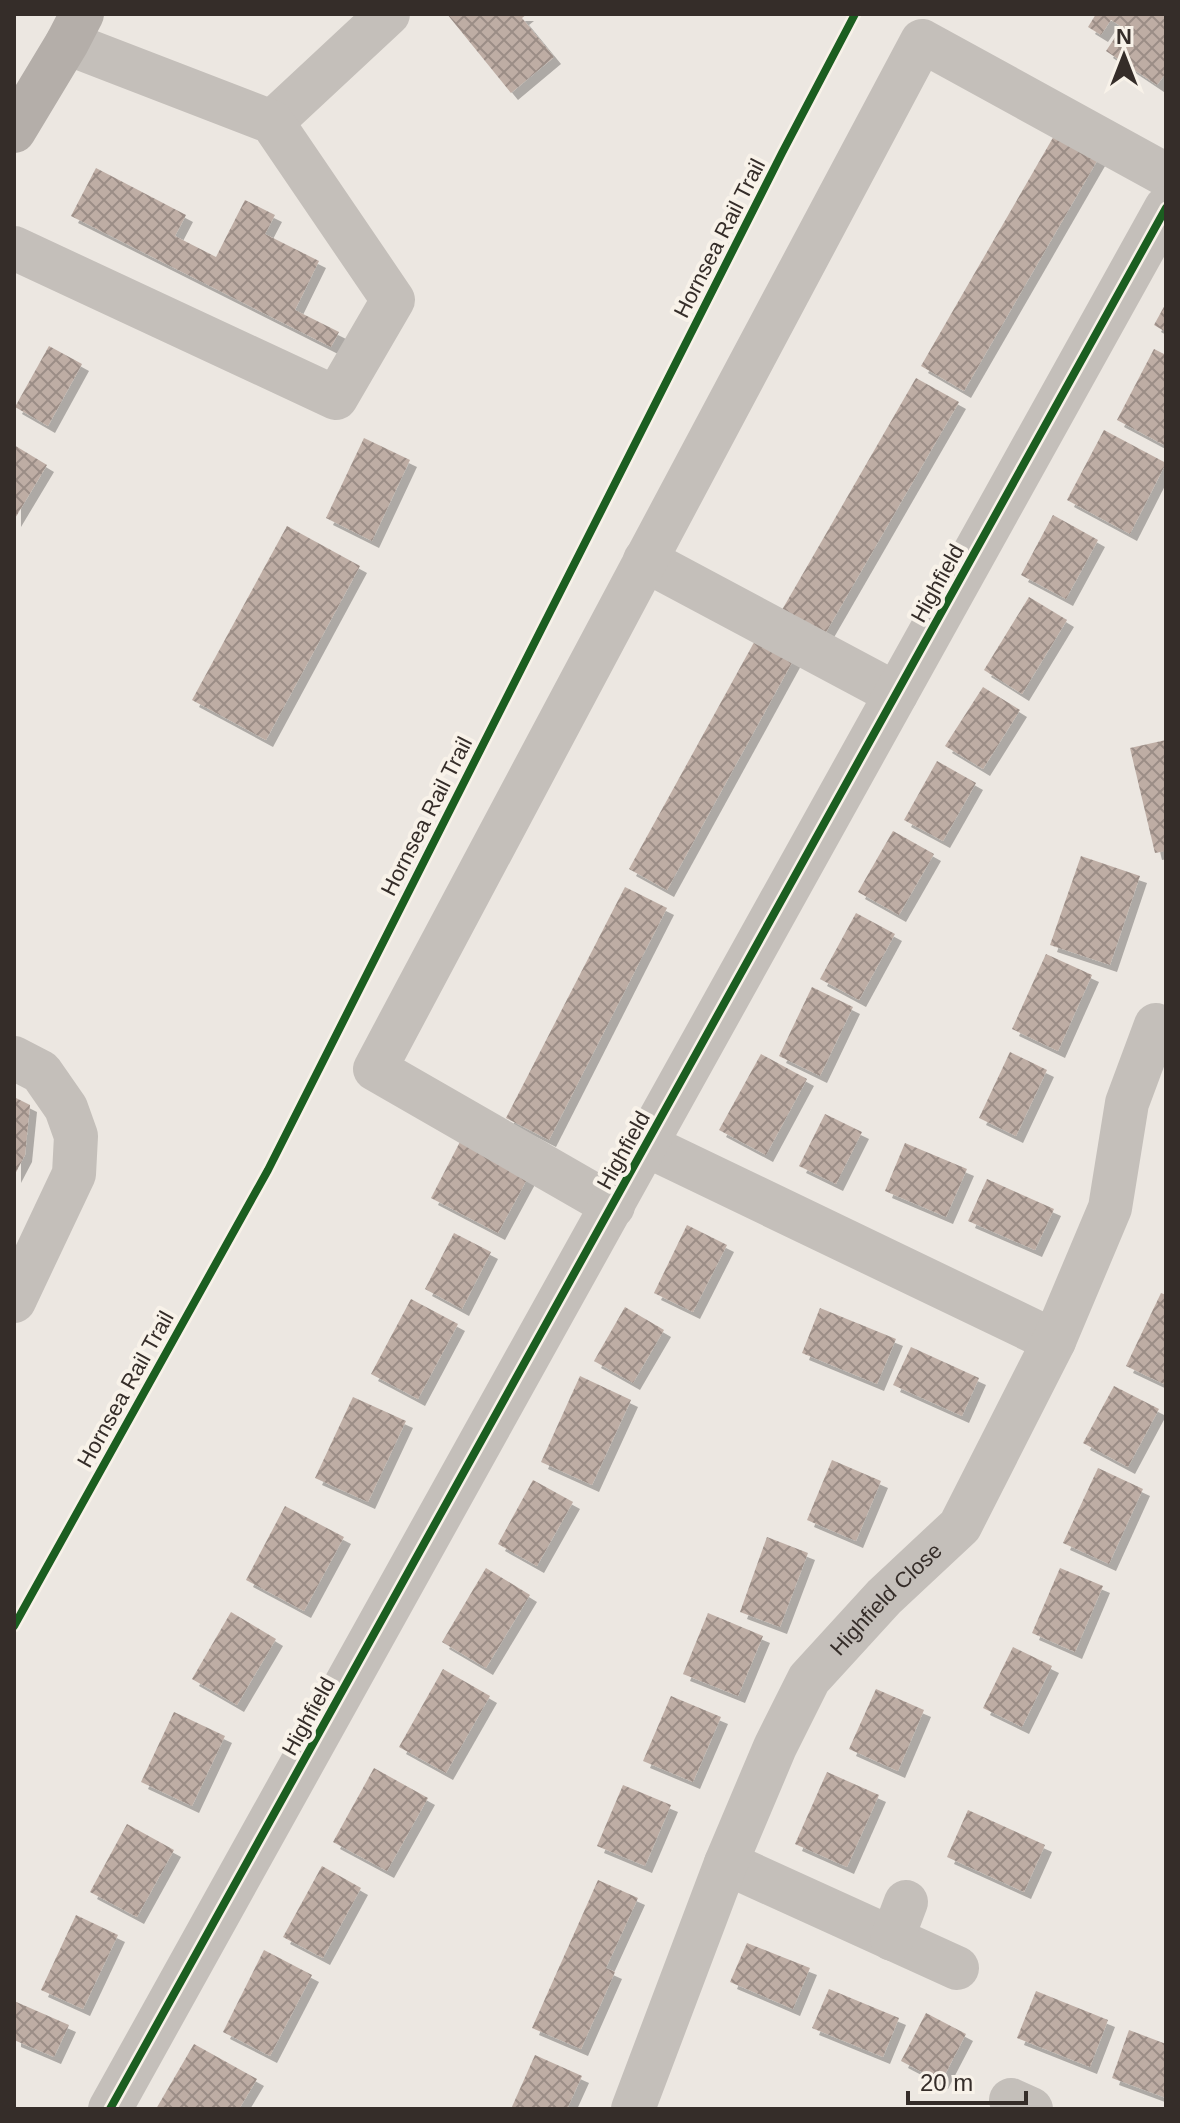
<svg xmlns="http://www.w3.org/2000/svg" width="1180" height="2123" font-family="Arial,sans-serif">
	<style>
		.building { fill: url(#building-cross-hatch); filter: url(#shadow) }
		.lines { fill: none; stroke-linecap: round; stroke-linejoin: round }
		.minor { stroke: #c4bfba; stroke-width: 44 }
		.major { stroke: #b4aea9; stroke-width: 44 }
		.cycleway-casing { stroke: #f8f2e9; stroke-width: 13 }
		.cycleway { stroke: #1b5e20; stroke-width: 8 }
		.labels { text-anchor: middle; stroke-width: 8; stroke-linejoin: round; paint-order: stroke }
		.street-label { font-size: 22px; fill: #352d29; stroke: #f8f2e9 }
	</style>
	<defs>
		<pattern id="building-cross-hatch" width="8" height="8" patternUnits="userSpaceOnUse" patternTransform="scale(2)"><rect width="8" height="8" fill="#beada4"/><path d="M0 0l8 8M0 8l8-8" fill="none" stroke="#9b8d86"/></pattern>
		<filter id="shadow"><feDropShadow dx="7" dy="7" stdDeviation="0" flood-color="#0004"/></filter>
	</defs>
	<rect width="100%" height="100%" fill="#ece7e1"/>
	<g class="building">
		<polygon points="447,14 527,14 522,18 554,57 511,93"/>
		<polygon points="1096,14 1166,14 1166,73 1157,85 1106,51 1122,27 1111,20 1101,35 1088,27"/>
		<polygon points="1062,122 1105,147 964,391 921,366"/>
		<polygon points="96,168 186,215 175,236 216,257 245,200 275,215 265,234 319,261 295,310 339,332 331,347 71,216"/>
		<polygon points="1166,303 1166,332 1154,325"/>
		<polygon points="49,346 82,364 48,426 15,407"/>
		<polygon points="1154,349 1166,355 1166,446 1117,420"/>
		<polygon points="916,378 959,402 818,646 775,622"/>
		<polygon points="1104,430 1166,463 1130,534 1067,500"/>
		<polygon points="364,438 410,460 372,541 326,518"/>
		<polygon points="14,445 47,465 14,520"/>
		<polygon points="1053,515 1098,540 1066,599 1021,575"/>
		<polygon points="287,526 360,566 266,740 192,700"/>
		<polygon points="1029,597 1067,620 1022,694 984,670"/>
		<polygon points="757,637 795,657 667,890 629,869"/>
		<polygon points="983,687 1020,710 983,769 945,746"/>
		<polygon points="1166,740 1166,851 1155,853 1130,748"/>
		<polygon points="937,761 976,783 943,841 904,820"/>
		<polygon points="893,831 934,854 899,915 858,892"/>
		<polygon points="1081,856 1140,876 1110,965 1050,945"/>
		<polygon points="625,887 667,908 549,1140 506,1118"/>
		<polygon points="856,913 895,934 859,1000 820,979"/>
		<polygon points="1046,954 1092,975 1058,1051 1012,1029"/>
		<polygon points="812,987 853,1007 820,1076 779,1056"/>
		<polygon points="1010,1052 1047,1070 1016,1136 979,1118"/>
		<polygon points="761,1054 807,1079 766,1155 719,1130"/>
		<polygon points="14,1097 30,1105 25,1155 14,1176"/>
		<polygon points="825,1114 862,1132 836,1184 799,1166"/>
		<polygon points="463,1136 531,1172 498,1233 431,1198"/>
		<polygon points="905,1143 967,1169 946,1217 885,1191"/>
		<polygon points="987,1179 1054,1209 1035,1250 968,1221"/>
		<polygon points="687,1225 727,1245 693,1312 654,1293"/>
		<polygon points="454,1233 491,1252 462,1309 425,1289"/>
		<polygon points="1161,1293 1166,1295 1166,1385 1126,1366"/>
		<polygon points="411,1299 458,1324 418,1399 371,1374"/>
		<polygon points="625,1307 664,1330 633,1383 594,1361"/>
		<polygon points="820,1308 896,1339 877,1384 802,1353"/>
		<polygon points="911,1347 979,1378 962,1416 893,1385"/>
		<polygon points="580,1376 631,1400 592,1485 541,1462"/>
		<polygon points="1114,1386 1159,1409 1128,1467 1083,1443"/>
		<polygon points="353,1397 406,1421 368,1502 315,1478"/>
		<polygon points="832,1460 881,1481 856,1541 807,1520"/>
		<polygon points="1098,1468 1143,1489 1109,1564 1063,1543"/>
		<polygon points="533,1480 573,1502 537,1566 498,1544"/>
		<polygon points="285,1506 344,1537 304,1611 246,1580"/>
		<polygon points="767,1537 808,1553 780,1627 740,1612"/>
		<polygon points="486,1568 530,1595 486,1668 442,1642"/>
		<polygon points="1060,1568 1103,1586 1075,1652 1032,1633"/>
		<polygon points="231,1612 276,1639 237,1705 192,1679"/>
		<polygon points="708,1613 763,1636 738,1696 683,1674"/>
		<polygon points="1013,1647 1052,1666 1022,1727 983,1708"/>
		<polygon points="443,1669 490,1696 446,1773 399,1747"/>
		<polygon points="876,1689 924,1710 898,1771 849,1749"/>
		<polygon points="671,1696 721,1717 693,1782 643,1761"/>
		<polygon points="174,1712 225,1736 192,1806 141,1782"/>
		<polygon points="374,1768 428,1798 387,1871 333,1842"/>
		<polygon points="827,1772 879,1795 847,1867 795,1844"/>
		<polygon points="623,1785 671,1805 645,1866 597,1846"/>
		<polygon points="968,1810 1045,1845 1024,1892 947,1857"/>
		<polygon points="127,1824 174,1850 137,1917 90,1892"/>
		<polygon points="322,1866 361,1888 323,1958 283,1937"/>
		<polygon points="598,1880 638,1898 606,1968 615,1972 581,2049 532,2028"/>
		<polygon points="76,1915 118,1935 83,2009 41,1990"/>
		<polygon points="747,1943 810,1968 793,2009 730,1982"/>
		<polygon points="264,1950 312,1975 270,2056 223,2032"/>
		<polygon points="829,1989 899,2018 883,2057 812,2028"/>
		<polygon points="1036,1991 1108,2020 1090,2067 1017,2038"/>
		<polygon points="14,2001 69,2025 54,2057 14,2040"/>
		<polygon points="926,2013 966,2034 941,2082 901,2061"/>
		<polygon points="1129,2030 1166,2044 1166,2098 1112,2078"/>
		<polygon points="194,2044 257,2079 239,2109 156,2109"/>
		<polygon points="535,2055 582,2076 567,2109 511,2109"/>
	</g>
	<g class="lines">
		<g class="minor">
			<polyline points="272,122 388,14"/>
			<polyline points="14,248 336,398 393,300 272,122 67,43"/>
			<polyline points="645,560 896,694"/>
			<polyline points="14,1058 41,1072 66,1108 76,1136 74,1174 14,1301"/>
			<polyline points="646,1145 1054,1341"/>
			<polyline points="613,1206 375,1069 922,41 1166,175"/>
			<polyline points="726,1863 957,1968"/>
			<polyline points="892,1939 906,1902"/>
			<polyline points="1011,2100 1031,2109"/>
			<polyline points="110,2109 1166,208"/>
			<path id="s1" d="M633,2109L726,1863L775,1747L809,1679L884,1597L960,1526L1054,1341L1110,1208L1127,1103L1156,1025"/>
		</g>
		<polyline class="major" points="14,131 67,43 82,14"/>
		<g class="cycleway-casing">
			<g id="cycleway">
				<polyline points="14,1626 268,1170 782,153 855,14"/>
				<polyline points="110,2109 1166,208"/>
			</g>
		</g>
		<use href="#cycleway" class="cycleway"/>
	</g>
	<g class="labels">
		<g class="street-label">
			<text transform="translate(719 238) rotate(-63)" y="8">Hornsea Rail Trail</text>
			<text transform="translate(937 583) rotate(-61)" y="8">Highfield</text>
			<text transform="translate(426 816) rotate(-63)" y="8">Hornsea Rail Trail</text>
			<text transform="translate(623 1150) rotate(-61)" y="8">Highfield</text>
			<text transform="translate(125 1389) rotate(-61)" y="8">Hornsea Rail Trail</text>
			<text dy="8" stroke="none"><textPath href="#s1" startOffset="576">Highfield Close</textPath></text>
			<text transform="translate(308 1716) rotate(-61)" y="8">Highfield</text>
		</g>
	</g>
	<rect width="1180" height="2123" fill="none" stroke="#352d29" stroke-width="32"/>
	<g transform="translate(1124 56)" stroke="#f8f2e9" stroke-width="6" paint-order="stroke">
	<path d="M0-6L14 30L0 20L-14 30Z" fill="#352d29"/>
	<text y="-12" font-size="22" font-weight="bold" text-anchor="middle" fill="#352d29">N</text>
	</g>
	<path d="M908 2091v12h118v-12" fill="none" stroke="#352d29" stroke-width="4"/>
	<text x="920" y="2091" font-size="24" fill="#352d29" stroke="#f8f2e9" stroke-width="6" paint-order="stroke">20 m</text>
</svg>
